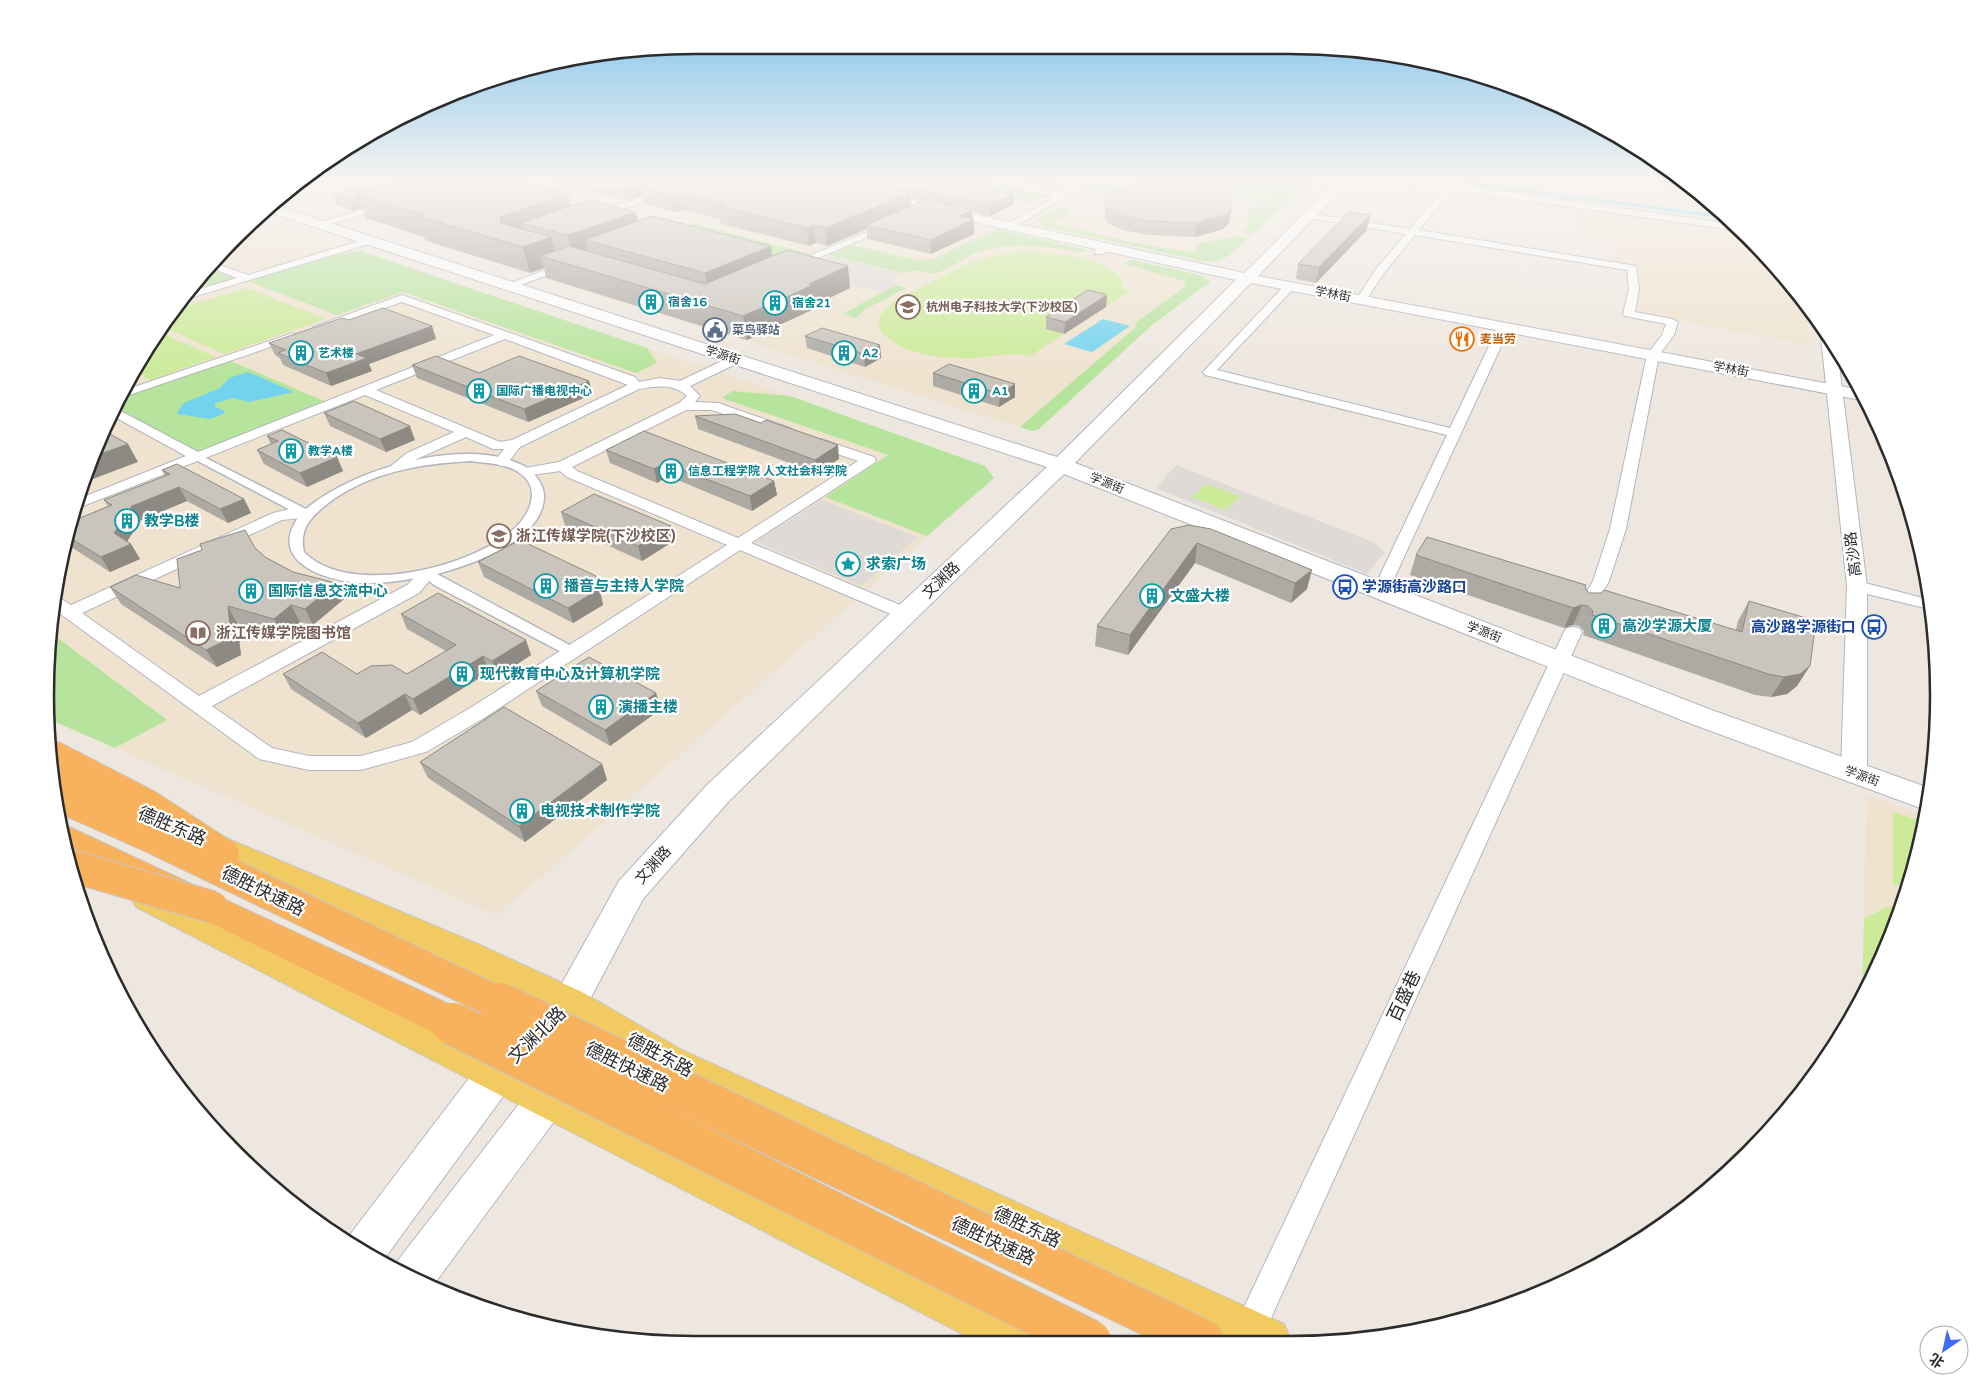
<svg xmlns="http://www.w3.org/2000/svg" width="1984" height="1390" font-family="'Varela Round','Noto Sans SC',sans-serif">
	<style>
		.education { fill: #efe3cf }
		.green { fill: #b7e49c }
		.pitch { fill: #cbeb98 }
		.plaza { fill: #dedad6; fill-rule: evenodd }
		.water { fill: #73d3ef }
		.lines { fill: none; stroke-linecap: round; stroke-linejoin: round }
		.pedestrian-casing { stroke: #b2b6c0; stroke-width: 3 }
		.minor-casing { stroke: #b2b6c0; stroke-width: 2 }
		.tertiary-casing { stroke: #b2b6c0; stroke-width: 2 }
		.secondary-casing { stroke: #b2b6c0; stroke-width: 2 }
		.primary-casing { stroke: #c8c8c8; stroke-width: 2 }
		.trunk-casing { stroke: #c8c8c8; stroke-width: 2 }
		.pedestrian { fill: #fff; fill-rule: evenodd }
		.minor { fill: #fff; fill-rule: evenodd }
		.tertiary { fill: #fff; fill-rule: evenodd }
		.secondary { fill: #fff; fill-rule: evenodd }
		.primary { fill: #f1ca61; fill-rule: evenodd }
		.trunk { fill: #f8b25d; fill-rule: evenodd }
		.trunk-bridge-far1-casing { stroke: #c8c8c8; stroke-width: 34; stroke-linecap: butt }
		.trunk-bridge-casing { stroke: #c8c8c8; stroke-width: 44; stroke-linecap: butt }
		.trunk-bridge-far1 { stroke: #f8b25d; stroke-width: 32 }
		.trunk-bridge { stroke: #f8b25d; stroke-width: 42 }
		.wall { fill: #ada9a3; fill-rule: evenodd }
		.shaded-wall { fill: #8d8a84 }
		.building { fill: #c9c5bd; stroke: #8d8a84 }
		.labels { text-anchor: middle; stroke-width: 4.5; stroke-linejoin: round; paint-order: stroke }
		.far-street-label { font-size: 12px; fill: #2c2c2c; stroke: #fff }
		.far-culture-label { font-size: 12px; font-weight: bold; fill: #0d838f; stroke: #fff; text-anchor: start }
		.far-education-label { font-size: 12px; font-weight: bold; fill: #785e54; stroke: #fff; text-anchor: start }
		.far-service-label { font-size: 12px; font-weight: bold; fill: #4e5e75; stroke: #fff; text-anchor: start }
		.far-food-label { font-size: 12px; font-weight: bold; fill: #c56008; stroke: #fff; text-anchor: start }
		.culture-label { font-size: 15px; font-weight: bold; fill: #0d838f; stroke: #fff; text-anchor: start }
		.education-label { font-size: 15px; font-weight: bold; fill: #785e54; stroke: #fff; text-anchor: start }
		.street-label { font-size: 15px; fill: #2c2c2c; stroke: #fff }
		.transit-label { font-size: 15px; font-weight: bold; fill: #164399; stroke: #fff; text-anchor: start }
		.near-street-label { font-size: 18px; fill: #2c2c2c; stroke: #fff }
		.rim { fill: none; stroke: #2c2c2c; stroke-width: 2.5 }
	</style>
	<rect width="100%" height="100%" fill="#eee7df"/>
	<g class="education">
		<polygon points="486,181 781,181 1203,276 1210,282 1152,325 1039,429 1032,431 426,241 417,238 422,236 363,217"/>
		<polygon points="836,181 1311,181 1227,258 1217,262 1202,261"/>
		<polygon points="1671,181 1686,181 1718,210 1667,203"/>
		<polygon points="1575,210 1744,235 1778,266 1808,308 1809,345 1633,312 1638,290 1639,267 1610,263 1613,243 1584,238"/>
		<polygon points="261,219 338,243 328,250 186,293 206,267"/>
		<polygon points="360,251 790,396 985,466 994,478 529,888 496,915 51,720 51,610 95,446 154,334 179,303 336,254"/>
		<polygon points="1867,795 1925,816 1917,863 1872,982 1862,999"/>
	</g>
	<g class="green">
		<polygon points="836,181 903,181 879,190"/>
		<polygon points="931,181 992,181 1051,193 1031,204 931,183"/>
		<polygon points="1156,181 1196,184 1264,197 1292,181 1311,181 1252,235 1243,233 1250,220 1246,211 1250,208 1259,209 1263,204 1253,202 1248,198"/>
		<polygon points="1097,183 1127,190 1111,196 1084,192"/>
		<path d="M1062,205L1072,209L1067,212L1071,213L1055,221L1048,222L1121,240L1192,253L1198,249L1196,244L1238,236L1249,238C1232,252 1226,263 1202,261L1040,226L1042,223L1036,221Z"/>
		<polygon points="692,223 812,254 788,265 675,230"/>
		<path d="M997,229L1087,250L1082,252C1049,247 1005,240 973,254C957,261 937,281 920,270L901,273L829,255L851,245L921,261L933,259Z"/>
		<polygon points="360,251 647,348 657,363 636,373 403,292 337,315 248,281 336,254"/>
		<polygon points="1132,260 1203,276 1210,282 1152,325 1039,429 1032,431 1020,427 1137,326 1135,323 1181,290 1186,283 1184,281 1124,264"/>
		<polygon points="205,268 234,278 186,293"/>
		<polygon points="895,285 907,288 864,310 856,318 843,314"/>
		<polygon points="226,359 331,404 198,457 113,411 122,395"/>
		<polygon points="732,391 790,396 985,466 994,478 927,536 825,497 888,455 722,398"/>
		<polygon points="51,633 167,720 115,748 51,720"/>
	</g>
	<g class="pitch">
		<polygon points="1202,181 1292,181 1264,197 1196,184"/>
		<path d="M1006,253C1044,251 1092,252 1122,278V288L1131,290L1030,356C1011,351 993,357 974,358C947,359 911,356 889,339C883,335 877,328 879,320C881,311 889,306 896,300L971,262Z"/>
		<polygon points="246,288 326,319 224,354 161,326 173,310"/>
		<polygon points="157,331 215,357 150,380 134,372"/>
		<polygon points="1207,484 1241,496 1225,510 1191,497"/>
		<polygon points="1893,812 1924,822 1917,863 1907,889 1893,884"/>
		<polygon points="1901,905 1872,982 1862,999 1864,919 1884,908"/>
	</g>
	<g class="plaza">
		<polygon points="829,256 899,274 895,277 895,285 881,292 865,287 852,287 795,271"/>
		<path d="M1176,465L1373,542L1385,552L1367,574L1156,488ZM1206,484L1240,496L1241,497L1225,510L1191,497Z"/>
		<polygon points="821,500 918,537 862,586 756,542"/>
	</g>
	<g class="water">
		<polygon points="1462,181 1722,215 1728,219 1467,185"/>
		<polygon points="1103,319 1130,326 1092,352 1064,344"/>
		<polygon points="248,372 294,392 249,402 233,398 215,403 215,407 225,411 223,414 210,419 178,414 177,412 184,403 220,388 229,378"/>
	</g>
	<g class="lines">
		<g class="pedestrian-casing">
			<path id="pedestrian" d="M198,454L306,509C352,469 467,435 524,466C534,472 544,484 544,496C544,540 471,565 437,574L577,649L579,652L577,655H567L434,585L424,576C403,581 380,584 359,583C322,580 266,560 300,515L194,459V455ZM470,461C485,463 501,463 515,470C546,487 529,518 508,534C463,569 348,597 304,552C299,529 310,518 327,504C369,472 419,464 470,461Z"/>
		</g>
		<g class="minor-casing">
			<g id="minor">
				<polygon points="323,181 336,181 289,194 296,188"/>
				<polygon points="690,181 701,181 630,207 604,212 594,219 586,217 598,208 625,203"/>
				<polygon points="988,181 1003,181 1060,193 1081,181 1091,181 1011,229 1008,228 1008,224 1054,197"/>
				<polygon points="1452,184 1455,185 1455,189 1450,192 1419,230 1636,266 1639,289 1635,312 1672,319 1678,322 1674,335 1659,355 1626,529 1609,581 1592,611 1580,611 1578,607 1593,581 1610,529 1647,355 1662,335 1666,324 1625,316 1623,314 1629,289 1627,270 1415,235 1384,273 1365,302 1357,302 1356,300 1376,269 1406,234 1309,218 1304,215 1306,213 1410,229 1444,188"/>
				<polygon points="388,202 392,205 391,207 319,227 314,224"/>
				<polygon points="886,224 894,226 794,268 785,266"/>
				<polygon points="369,238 374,241 372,243 180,301 186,293 237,278 206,266 212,262 248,275"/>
				<polygon points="1106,245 1114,247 1103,254 1095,254 1095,250"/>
				<polygon points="569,261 573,262 573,266 512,288 504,288 503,286"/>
				<polygon points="1290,283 1294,284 1294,288 1217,370 1450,428 1498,327 1504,324 1510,327 1386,596 1374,596 1372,592 1447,435 1205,375 1203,372 1286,284"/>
				<path d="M402,295L635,377L639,382L660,378L680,381L732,356H740L742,359L740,362L690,386L700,396L695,402L718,403L790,428L792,431L790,434H780L712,410H686L572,467L577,471L738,538L858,461L811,445L809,442L811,439H821L874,457L876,460L874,463L751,543L912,610L915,614L912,618H900L740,550L484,718L426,752L361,770H309L259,759L51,607L55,595L71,605L273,513L290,509L312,511L315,514L312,517L282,520L82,613L199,696L407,585L422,570H434L436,573L419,593L212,706L272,748L309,756H361L412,742L470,708L727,545L567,477L560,471L525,476L518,472L525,468L559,462L679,403L687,396C673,383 657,386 639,389L520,447L506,465L501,466L494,462L504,449H493L466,437L417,459L397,471L390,467L407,453L454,432L365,395L78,508L81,498L186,456L111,415L115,408L198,452L494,335L402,302L323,329H315L313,327ZM505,339L628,385L512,440L500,442L376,390Z"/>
				<polygon points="293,333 299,336 297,338 120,398 125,390"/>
				<polygon points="1857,581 1931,600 1933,610 1851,590 1849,586 1851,582"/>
				<polygon points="1573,627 1579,628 1582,632 1261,1340 1237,1340 1233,1331 1238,1320 1564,632 1567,628"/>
			</g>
		</g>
		<g class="tertiary-casing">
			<g id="tertiary">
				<polygon points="1404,181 1430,181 1732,224 1740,231 1409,184"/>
				<polygon points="1826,333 1837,349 1867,586 1867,773 1863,779 1854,782 1845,779 1841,773 1847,586 1821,337"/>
			</g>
		</g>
		<g class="secondary-casing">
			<g id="secondary">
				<polygon points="799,181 821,181 1244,273 1337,181 1350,181 1258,276 1861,390 1866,401 1251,283 1075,463 1709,709 1929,788 1926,810 1689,723 1064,474 729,801 643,899 587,1005 577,1035 564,1039 551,1035 545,1023 551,1003 619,881 707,785 1047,467 268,212 277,206 1057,457 1236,280 805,185"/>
				<polygon points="511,1043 524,1048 530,1060 524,1072 510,1087 382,1262 346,1240 482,1061 498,1048"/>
				<path d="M551,1062L565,1067C573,1085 568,1095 561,1112L432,1287L408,1278L392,1268L529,1091L537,1067Z"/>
			</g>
		</g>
		<g class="primary-casing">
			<g id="primary">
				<polygon points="51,763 100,783 104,791 100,799 89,802 52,787"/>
				<polygon points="205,829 480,945 582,992 682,1050 1284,1324 1291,1340 1218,1340 654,1074 556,1014 456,965 194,850 189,841 194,832"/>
				<polygon points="148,885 1041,1325 1048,1341 978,1342 136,907 131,898 136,889"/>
			</g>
		</g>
		<g class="trunk-casing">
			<polygon id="trunk" points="61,823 466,1012 472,1024 466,1036 453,1040 440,1036 65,851 59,824"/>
		</g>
		<use href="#pedestrian" class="pedestrian"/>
		<use href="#minor" class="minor"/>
		<use href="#tertiary" class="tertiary"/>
		<use href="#secondary" class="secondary"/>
		<use href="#primary" class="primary"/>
		<use href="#trunk" class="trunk"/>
		<g class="trunk-bridge-far1-casing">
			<g id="trunk-bridge-far1">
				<polyline points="51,756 146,805 223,855"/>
				<polyline points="53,793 148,835 502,1005"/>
				<polyline points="68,865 212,907"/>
			</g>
		</g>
		<g class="trunk-bridge-casing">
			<g id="trunk-bridge">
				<polyline points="500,1004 1202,1340"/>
				<polyline points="453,1024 1090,1341"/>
			</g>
		</g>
		<use href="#trunk-bridge-far1" class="trunk-bridge-far1"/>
		<use href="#trunk-bridge" class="trunk-bridge"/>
	</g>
	<g class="wall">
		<path d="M549,181H839L869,187L893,189L892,185L1014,204L990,216L972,212L973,219H974V234L931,254L867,239V229L827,246L816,243L809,246L721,224L720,219L681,210L674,212L643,204L641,196L627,200ZM911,199L922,201L911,206Z"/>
		<polygon points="1022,181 1055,181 1045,185"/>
		<polygon points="362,190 571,206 638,221 771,246 772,256 850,288 815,305 816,308 747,340 546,278 544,268 530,273 426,241 424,237 366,218 362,208 353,211 336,205 332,195"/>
		<polygon points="1105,197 1229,223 1223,229 1195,237 1148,235 1123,230 1109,224 1105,219"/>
		<polygon points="1367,230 1316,283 1296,279 1298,264"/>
		<polygon points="1106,307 1064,334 1046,329 1046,317"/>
		<polygon points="349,320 432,326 436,339 369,364 372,371 331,386 283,365 280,358 275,355 269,343"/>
		<polygon points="805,336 880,345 881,358 865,367 807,348"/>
		<polygon points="412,365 479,373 589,381 593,394 528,422 417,378"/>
		<polygon points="933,373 1015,397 999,407 933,386"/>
		<polygon points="324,413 415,440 386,452 330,426"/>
		<polygon points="695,416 839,459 816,473 698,429"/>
		<polygon points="267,436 337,457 343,471 307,487 264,464 257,450 271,444"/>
		<polygon points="606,450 774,481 777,495 752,511 668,476 657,483 610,463"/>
		<polygon points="162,470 244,499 251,513 228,523 187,501 141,520 127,542 131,544 140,559 110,572 68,545 75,520 108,506 104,500 165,476"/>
		<polygon points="561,512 671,526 674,541 642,561 565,526"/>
		<polygon points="1189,525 1307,589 1291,603 1195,563 1128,655 1095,646 1097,626"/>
		<polygon points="255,548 265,557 293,572 336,583 344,599 313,625 300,622 283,636 237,623 241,655 217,667 121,604 110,587 180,588"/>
		<polygon points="1416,555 1585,588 1589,593 1736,630 1738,621 1749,601 1797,686 1787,694 1771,697 1755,695 1583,635 1584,631 1579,626 1573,625 1564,628 1410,575"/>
		<polygon points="478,562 596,576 600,591 603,605 573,623 484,577"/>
		<polygon points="401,614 531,655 498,677 489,672 420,715 412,710 366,738 291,689 283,674 407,674 446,651 407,629"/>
		<polygon points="536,691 656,693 661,709 610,746 542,706"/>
		<polygon points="420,762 602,764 607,780 525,842 428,778"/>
	</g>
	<g class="shaded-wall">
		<polygon points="631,181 685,181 639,187 641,196 627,200 623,183"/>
		<polygon points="1046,181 1055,181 1045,185"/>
		<polygon points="678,192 681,210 674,212 671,195"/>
		<polygon points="910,193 911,210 866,225 867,229 827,246 825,228"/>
		<polygon points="568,194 574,217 521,223 525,235 500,223 500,217"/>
		<polygon points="1014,194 1014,204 990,216 990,205"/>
		<polygon points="358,198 362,208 353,211 350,200"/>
		<polygon points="972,210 973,220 974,219 974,234 931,254 931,240 959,216"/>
		<polygon points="1231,210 1229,223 1223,229 1195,237 1196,223"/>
		<polygon points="636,212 640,233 585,240 588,252 573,257 568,235"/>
		<polygon points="1370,215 1367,230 1316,283 1319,267"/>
		<polygon points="814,225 816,243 809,246 807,228"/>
		<polygon points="551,237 557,260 540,256 544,268 530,273 523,247"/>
		<polygon points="771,246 774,268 709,296 705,273"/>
		<polygon points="848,266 850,288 815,305 816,308 747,340 743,316"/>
		<polygon points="1107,295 1106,307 1064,334 1065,322"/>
		<polygon points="432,326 436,339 369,364 372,371 331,386 326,373 356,354"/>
		<polygon points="880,345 881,358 865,367 864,354"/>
		<polygon points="589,381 593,394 528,422 524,409"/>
		<polygon points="1015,384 1015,397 999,407 1000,394"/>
		<polygon points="410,426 415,440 386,452 380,439"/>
		<polygon points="128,444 138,462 85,482 92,457"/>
		<polygon points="838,445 839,459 816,473 815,460"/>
		<polygon points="337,457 343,471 307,487 300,473"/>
		<polygon points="665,463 668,476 657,483 654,469"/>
		<polygon points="774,481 777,495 752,511 750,496"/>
		<polygon points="179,487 187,501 141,520 123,547 131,544 140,559 110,572 101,557 114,533 132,506"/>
		<polygon points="244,499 251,513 228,523 220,509"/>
		<polygon points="671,526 674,541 642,561 638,546"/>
		<polygon points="1197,543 1195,563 1128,655 1130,635"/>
		<polygon points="1312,570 1307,589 1291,603 1295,583"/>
		<polygon points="596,576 600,591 603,605 573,623 568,608"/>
		<polygon points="336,583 344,599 313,625 305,609"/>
		<polygon points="291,605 300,622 283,636 274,619"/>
		<polygon points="1582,605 1573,625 1564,628 1573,608"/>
		<polygon points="228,606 237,623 241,655 217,667 206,650"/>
		<polygon points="526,640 531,655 498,677 492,661"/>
		<polygon points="483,656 489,672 420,715 413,699"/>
		<polygon points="1810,666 1797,686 1787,694 1771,697 1784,677"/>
		<polygon points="656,693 661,709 610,746 605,730"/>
		<polygon points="405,694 412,710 366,738 358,723"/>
		<polygon points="602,764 607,780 525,842 519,826"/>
	</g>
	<g class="building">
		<polygon points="400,181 516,181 568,194 500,217 500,223 551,237 523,247 418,216 424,215 357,195 364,193 358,192"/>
		<polygon points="613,181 631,181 623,183"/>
		<polygon points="658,181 839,181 869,187 873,185 910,193 825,228 814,225 807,228 718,206 725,204 678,192 671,195 639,187"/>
		<polygon points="902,181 919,181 931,183 950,181 1014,194 990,205 892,185"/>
		<polygon points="1143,181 1228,181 1231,210 1225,215 1196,223 1149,221 1124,216 1110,210 1105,205 1105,197"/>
		<polygon points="356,189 362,190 358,192 359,194 357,195 358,198 350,200 332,195"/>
		<polygon points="589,200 636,212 568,235 521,223"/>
		<polygon points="925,200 972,210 959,216 974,219 931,240 866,225"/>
		<polygon points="1349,212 1370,215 1319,267 1298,264"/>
		<polygon points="652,216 771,246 705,273 585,240"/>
		<polygon points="569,246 705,284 787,250 848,266 809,284 813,285 743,316 540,256"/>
		<polygon points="1088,290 1107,295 1065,322 1046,317"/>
		<polygon points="383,308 432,326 356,354 367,358 326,373 278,353 286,350 269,343 342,318 349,320"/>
		<polygon points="822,328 880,345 864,354 805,336"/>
		<polygon points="436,356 479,373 519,356 589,381 524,409 412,365"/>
		<polygon points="949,364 1015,384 1000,394 933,373"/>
		<polygon points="354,401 410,426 380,439 324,413"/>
		<polygon points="735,414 761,423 766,420 838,445 815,460 695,416"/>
		<polygon points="103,430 128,444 92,457 95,446"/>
		<polygon points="282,430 337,457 300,473 257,450 278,441 267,436"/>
		<polygon points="644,431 774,481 750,496 665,463 654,469 606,450"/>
		<polygon points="177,464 244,499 220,509 179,487 132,506 114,533 131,544 101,557 70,538 75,520 112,505 104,500 170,474 162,470"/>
		<polygon points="594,494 671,526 638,546 561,512"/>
		<polygon points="1189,525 1211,529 1312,570 1295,583 1197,543 1130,635 1097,626 1171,529"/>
		<polygon points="245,530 255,548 265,557 293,572 336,583 305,609 291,605 274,619 228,606 231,638 206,650 110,587 136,575 180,588 177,559 202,550 200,544"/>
		<polygon points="1427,537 1586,585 1585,588 1589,593 1601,593 1604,590 1742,632 1749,601 1816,621 1810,666 1800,674 1784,677 1768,674 1592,615 1593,611 1588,606 1582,605 1573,608 1416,555"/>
		<polygon points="520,540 596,576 598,590 568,608 478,562"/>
		<polygon points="438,593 526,640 492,661 483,656 413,699 405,694 358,723 283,674 322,652 357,674 371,666 392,665 407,674 456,645 401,614"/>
		<polygon points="589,657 656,693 605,730 536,691"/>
		<polygon points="504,707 602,764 519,826 420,762"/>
	</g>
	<linearGradient id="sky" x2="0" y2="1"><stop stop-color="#79c0eb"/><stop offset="0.48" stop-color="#f7f4f1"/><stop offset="1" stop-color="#f7f4f1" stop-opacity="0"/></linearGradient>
	<rect width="1984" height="375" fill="url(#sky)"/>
	<defs>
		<g id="building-ring" transform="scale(1.25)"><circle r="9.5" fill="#fff" stroke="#0f9aa8" stroke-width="1.5"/><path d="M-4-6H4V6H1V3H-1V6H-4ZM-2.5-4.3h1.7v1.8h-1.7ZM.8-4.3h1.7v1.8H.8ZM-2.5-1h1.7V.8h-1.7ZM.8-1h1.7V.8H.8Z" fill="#0f9aa8"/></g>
		<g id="university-ring" transform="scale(1.25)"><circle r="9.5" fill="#fff" stroke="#8d6e63" stroke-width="1.5"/><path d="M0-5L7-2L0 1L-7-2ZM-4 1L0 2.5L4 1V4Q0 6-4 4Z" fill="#8d6e63"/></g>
		<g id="civic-ring" transform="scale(1.25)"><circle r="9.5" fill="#fff" stroke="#5c6f8a" stroke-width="1.5"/><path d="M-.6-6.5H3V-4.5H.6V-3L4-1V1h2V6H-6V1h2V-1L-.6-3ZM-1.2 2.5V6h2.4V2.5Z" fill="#5c6f8a"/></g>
		<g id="restaurant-ring" transform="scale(1.25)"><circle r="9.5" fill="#fff" stroke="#e8710a" stroke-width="1.5"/><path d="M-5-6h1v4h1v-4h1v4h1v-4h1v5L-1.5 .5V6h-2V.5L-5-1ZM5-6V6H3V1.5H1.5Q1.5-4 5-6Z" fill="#e8710a"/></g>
		<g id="sight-ring" transform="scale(1.25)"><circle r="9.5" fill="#fff" stroke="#0f9aa8" stroke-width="1.5"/><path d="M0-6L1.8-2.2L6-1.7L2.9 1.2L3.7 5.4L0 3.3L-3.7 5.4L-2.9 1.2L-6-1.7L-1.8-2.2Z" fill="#0f9aa8"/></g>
		<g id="bus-ring" transform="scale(1.25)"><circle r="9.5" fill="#fff" stroke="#1a4fb4" stroke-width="1.5"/><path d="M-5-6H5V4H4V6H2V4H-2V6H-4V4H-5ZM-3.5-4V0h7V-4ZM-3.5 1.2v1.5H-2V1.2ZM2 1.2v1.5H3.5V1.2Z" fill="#1a4fb4"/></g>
		<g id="library-ring" transform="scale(1.25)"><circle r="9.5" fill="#fff" stroke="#8d6e63" stroke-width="1.5"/><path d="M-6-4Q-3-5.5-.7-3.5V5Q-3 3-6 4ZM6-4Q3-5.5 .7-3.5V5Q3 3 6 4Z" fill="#8d6e63"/></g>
	</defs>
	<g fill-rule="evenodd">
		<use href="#building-ring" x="651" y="302"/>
		<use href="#building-ring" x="775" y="303"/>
		<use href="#university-ring" x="908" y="307"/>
		<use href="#civic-ring" x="715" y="330"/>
		<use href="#restaurant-ring" x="1462" y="339"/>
		<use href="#building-ring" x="301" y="353"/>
		<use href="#building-ring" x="844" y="353"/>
		<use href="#building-ring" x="479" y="391"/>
		<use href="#building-ring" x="974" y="391"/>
		<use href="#building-ring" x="291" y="451"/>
		<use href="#building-ring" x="671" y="471"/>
		<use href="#building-ring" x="127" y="521"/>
		<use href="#university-ring" x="499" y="536"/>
		<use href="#sight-ring" x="848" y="564"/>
		<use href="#building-ring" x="546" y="586"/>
		<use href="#bus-ring" x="1345" y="587"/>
		<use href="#building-ring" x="251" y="591"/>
		<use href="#building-ring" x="1152" y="596"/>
		<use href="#building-ring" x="1604" y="626"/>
		<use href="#bus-ring" x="1874" y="627"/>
		<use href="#library-ring" x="198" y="633"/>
		<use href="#building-ring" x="462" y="674"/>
		<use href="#building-ring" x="601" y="707"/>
		<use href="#building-ring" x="522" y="811"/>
	</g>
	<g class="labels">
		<g class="far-street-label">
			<text transform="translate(1333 294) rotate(11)" y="4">学林街</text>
			<text transform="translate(723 355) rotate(18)" y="4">学源街</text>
			<text transform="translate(1731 369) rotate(11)" y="4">学林街</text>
			<text transform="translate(1107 483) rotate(22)" y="4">学源街</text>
			<text transform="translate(1484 632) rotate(21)" y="4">学源街</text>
			<text transform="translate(1862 776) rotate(20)" y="4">学源街</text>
		</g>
		<g class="far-culture-label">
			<text x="668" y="306">宿舍16</text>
			<text x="792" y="307">宿舍21</text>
			<text x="318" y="357">艺术楼</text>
			<text x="862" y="357">A2</text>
			<text x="496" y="395">国际广播电视中心</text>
			<text x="992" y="395">A1</text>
			<text x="308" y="455">教学A楼</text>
			<text x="688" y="475">信息工程学院 人文社会科学院</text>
		</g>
		<g class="far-education-label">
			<text x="926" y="311">杭州电子科技大学(下沙校区)</text>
		</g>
		<g class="far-service-label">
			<text x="732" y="334">菜鸟驿站</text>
		</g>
		<g class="far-food-label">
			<text x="1480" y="343">麦当劳</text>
		</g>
		<g class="culture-label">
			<text x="144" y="526">教学B楼</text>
			<text x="866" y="569">求索广场</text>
			<text x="564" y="591">播音与主持人学院</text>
			<text x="268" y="596">国际信息交流中心</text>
			<text x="1170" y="601">文盛大楼</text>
			<text x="1622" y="631">高沙学源大厦</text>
			<text x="480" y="679">现代教育中心及计算机学院</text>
			<text x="618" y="712">演播主楼</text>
			<text x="540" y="816">电视技术制作学院</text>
		</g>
		<g class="education-label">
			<text x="516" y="541">浙江传媒学院(下沙校区)</text>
			<text x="216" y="638">浙江传媒学院图书馆</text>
		</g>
		<g class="street-label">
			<text transform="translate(1853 554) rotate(-97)" y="5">高沙路</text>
			<text transform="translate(941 580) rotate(-44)" y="5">文渊路</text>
			<text transform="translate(653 865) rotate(-48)" y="5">文渊路</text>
		</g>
		<g class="transit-label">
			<text x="1362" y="592">学源街高沙路口</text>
			<text x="1856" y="632" text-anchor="end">高沙路学源街口</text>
		</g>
		<g class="near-street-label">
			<text transform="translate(172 826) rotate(23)" y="6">德胜东路</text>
			<text transform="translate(263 891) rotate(26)" y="6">德胜快速路</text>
			<text transform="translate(1404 996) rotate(-65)" y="6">百盛巷</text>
			<text transform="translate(537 1035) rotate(-44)" y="6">文渊北路</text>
			<text transform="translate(660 1055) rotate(28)" y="6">德胜东路</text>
			<text transform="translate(627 1067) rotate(26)" y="6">德胜快速路</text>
			<text transform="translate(1027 1227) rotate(25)" y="6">德胜东路</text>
			<text transform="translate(993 1241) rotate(25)" y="6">德胜快速路</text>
		</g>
	</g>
	<path d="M0 0H1984V1390H0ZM695 54H1289A641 641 0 0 1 1930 695V695A641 641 0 0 1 1289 1336H695A641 641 0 0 1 54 695V695A641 641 0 0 1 695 54Z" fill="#fff" fill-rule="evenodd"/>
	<path class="rim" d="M695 54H1289A641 641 0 0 1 1930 695V695A641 641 0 0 1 1289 1336H695A641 641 0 0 1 54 695V695A641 641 0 0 1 695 54Z"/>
	<g transform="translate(1944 1350) rotate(214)"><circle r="24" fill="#ffffff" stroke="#ababab"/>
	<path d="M0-4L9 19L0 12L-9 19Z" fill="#406afa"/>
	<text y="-8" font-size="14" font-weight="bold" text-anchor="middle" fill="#2c2c2c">北</text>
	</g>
</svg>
